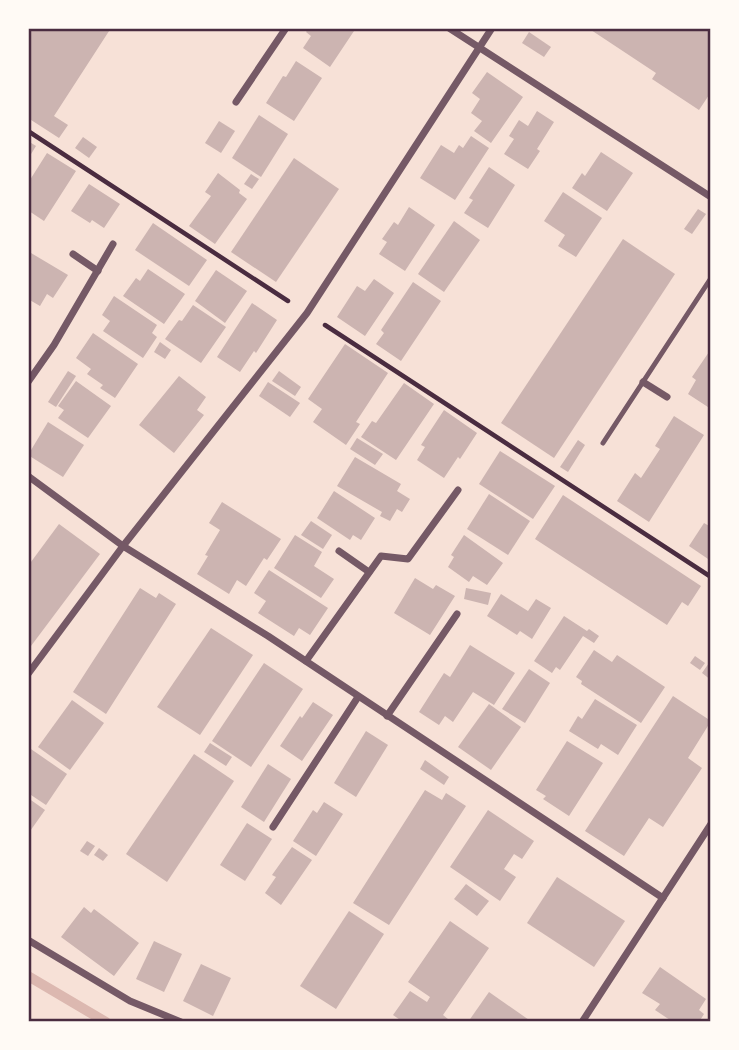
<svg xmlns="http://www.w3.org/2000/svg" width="739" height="1050" font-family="'Work Sans',sans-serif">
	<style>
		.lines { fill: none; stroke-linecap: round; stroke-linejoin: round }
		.stream { stroke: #dcb8b0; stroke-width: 10 }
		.building { fill: #ccb4b1 }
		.path { stroke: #4a2c40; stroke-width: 4.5 }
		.service { stroke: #755966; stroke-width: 5 }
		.minor { stroke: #755966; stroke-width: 7 }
		.neatline { fill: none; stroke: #4a2c40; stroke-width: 2.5 }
	</style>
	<rect width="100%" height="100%" fill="#f7e1d7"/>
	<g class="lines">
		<polyline class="stream" points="28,976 106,1022"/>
	</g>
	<g class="building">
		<polygon points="28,28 111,28 54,116 68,125 59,138 28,118"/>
		<polygon points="309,28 356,28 330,67 303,48 311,36 306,32"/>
		<polygon points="588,28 711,28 711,92 699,110 652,79 656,73"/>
		<polygon points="529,32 551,47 544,57 522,43"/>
		<polygon points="296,61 322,78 294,121 266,103 283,76 286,77"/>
		<polygon points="487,72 523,97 491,143 474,131 482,121 471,113 480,99 472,93"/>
		<polygon points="537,111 554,122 537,149 540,151 528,169 504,154 514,139 509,136 519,120 528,126"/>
		<polygon points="259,115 288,134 261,177 232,158"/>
		<polygon points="219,121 235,131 221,153 205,143"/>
		<polygon points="471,136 489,148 455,200 420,178 441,145 454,153 459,145 463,148"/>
		<polygon points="83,137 97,147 89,158 75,148"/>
		<polygon points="28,141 36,146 28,159"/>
		<polygon points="601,152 633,173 607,211 572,188 582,173 585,176"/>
		<polygon points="47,153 76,171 44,221 29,211 31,207 28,205 28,183"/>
		<polygon points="294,158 339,189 276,282 231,252"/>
		<polygon points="489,167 515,185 488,228 464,213 473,200 469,198"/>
		<polygon points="218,173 240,190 239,193 247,199 215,244 189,226 211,196 205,192"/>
		<polygon points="251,174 259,179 252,189 244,184"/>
		<polygon points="89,184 120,204 104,228 92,220 90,223 71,211"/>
		<polygon points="563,192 602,218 576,257 558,246 565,235 544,221"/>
		<polygon points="409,207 435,225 405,271 379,254 387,242 382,239 394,222 398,225"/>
		<polygon points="698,209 706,214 692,234 684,229"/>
		<polygon points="454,221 480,240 444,292 418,274"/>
		<polygon points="153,223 207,260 189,286 135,250"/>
		<polygon points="623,239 675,274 554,458 501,423"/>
		<polygon points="31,253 68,275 53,298 47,294 40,306 28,299 28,257"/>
		<polygon points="148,269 185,294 164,324 123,296 136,278 140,281"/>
		<polygon points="216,270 247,291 225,323 195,301"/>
		<polygon points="374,279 394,293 365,336 337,317 357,286 365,291"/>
		<polygon points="413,282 441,301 401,361 376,344 384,333 381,330"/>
		<polygon points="114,296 157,325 152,333 157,337 143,358 103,331 110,321 102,315"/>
		<polygon points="252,303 277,320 256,353 254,351 240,372 217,357"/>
		<polygon points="193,305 226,327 201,363 165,339 179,320 182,321"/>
		<polygon points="93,333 138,364 115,398 100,388 103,385 87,374 91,369 76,358"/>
		<polygon points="160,342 171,350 165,359 154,352"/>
		<polygon points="345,344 388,373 356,422 360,424 346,445 313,422 322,409 308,399"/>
		<polygon points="711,349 711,409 688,394 696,380 692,377"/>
		<polygon points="68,371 76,376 56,407 48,402"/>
		<polygon points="279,371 301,387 295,396 272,381"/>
		<polygon points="179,376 206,397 197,410 204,415 174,453 139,425"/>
		<polygon points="76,381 111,406 88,438 58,418 64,410 58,406"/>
		<polygon points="268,382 300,403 290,417 259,396"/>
		<polygon points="404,383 434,404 396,460 361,437 372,421 376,423"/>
		<polygon points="444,410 477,433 460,459 458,457 444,478 417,460 425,447 421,445"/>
		<polygon points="674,416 704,435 649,522 617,501 635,473 641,478 660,449 655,446"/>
		<polygon points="48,422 84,445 63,477 28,455"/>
		<polygon points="357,438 383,454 375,465 350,449"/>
		<polygon points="578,440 585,445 568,472 560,467"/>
		<polygon points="500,451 555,486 533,519 479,484"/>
		<polygon points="355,457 401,484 397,491 410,499 402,512 397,509 390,521 380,516 382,512 337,486"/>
		<polygon points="334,491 375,518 361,540 353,535 350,540 317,518"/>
		<polygon points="489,494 530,521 508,555 467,529"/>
		<polygon points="563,495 701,586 688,606 682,602 667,625 535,539"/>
		<polygon points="222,502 281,539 267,560 264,558 246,586 237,580 229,594 197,574 208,556 205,555 220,530 209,523"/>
		<polygon points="311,521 332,535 323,549 301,535"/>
		<polygon points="704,523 711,527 711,561 689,546"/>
		<polygon points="59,524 100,554 28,650 28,566"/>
		<polygon points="295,535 322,552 314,566 334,579 321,598 274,568"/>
		<polygon points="464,535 503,563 487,585 473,576 469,582 448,567 454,557 451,555"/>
		<polygon points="269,570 328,608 310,635 299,628 294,636 258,613 266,601 254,593"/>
		<polygon points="415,578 433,589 436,585 455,596 430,635 394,613"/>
		<polygon points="140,588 156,598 159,593 176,604 106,714 73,692"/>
		<polygon points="466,588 491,593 488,605 464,599"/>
		<polygon points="501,594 528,611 536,599 551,608 532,639 520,631 517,635 487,616"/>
		<polygon points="564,616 587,631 589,629 599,636 594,643 583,636 560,670 556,667 552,673 534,661"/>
		<polygon points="211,628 253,655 200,735 157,707"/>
		<polygon points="470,645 515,673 494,705 473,692 453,722 445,716 439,725 419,712 444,673 450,677"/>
		<polygon points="594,650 612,662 617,655 665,687 641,723 581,684 582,681 576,677"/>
		<polygon points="695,656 705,663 700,670 690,663"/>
		<polygon points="711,660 711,680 702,673"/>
		<polygon points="264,663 303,689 251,767 212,741"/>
		<polygon points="529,669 550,683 525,723 502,709"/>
		<polygon points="673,696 711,721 688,758 702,768 663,827 649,818 624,856 585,831"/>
		<polygon points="595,699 637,725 618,755 601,744 598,749 569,731 578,716 582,719"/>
		<polygon points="72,700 104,723 70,770 38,747"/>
		<polygon points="313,702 333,715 302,761 280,746 300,716 302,718"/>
		<polygon points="489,704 521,727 491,770 458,747"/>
		<polygon points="366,731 388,745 356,797 334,783"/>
		<polygon points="567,741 603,763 569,816 543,799 546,796 536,790"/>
		<polygon points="210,743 232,757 226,766 204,752"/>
		<polygon points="28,747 67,774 46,805 28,793"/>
		<polygon points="194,754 234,781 167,882 126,854"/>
		<polygon points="425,760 449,777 444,785 420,769"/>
		<polygon points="268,764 291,779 264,822 241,807"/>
		<polygon points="425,790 442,800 446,793 466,806 389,925 353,903"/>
		<polygon points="28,798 45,810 28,834"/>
		<polygon points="324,802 343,814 316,856 293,841 313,810 317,813"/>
		<polygon points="488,810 534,841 522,859 514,854 504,869 516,877 500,901 450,867"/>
		<polygon points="247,823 272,839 245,881 220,865"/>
		<polygon points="87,841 95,846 88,856 80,851"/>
		<polygon points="292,847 312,860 281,905 265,893 276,877 272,875"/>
		<polygon points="99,848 108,855 103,861 94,855"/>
		<polygon points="557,877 625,921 594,967 527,923"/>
		<polygon points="466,884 489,901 477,916 454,899"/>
		<polygon points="84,907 91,913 94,909 139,943 114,976 61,937"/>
		<polygon points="349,911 384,934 336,1009 300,986"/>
		<polygon points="450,921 489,948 443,1015 448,1019 445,1022 403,1022 393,1015 410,991 427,1002 430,997 408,982"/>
		<polygon points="154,941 182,954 164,992 136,979"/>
		<polygon points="201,964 231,978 213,1016 183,1001"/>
		<polygon points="660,967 706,999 699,1010 704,1014 699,1022 673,1022 655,1010 660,1004 642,993"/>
		<polygon points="489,992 532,1022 468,1022"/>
	</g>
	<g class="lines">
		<g class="path">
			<polyline points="28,131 288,301"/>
			<polyline points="325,325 711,577"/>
		</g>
		<polyline class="service" points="603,443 711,278"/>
		<g class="minor">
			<polyline points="449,28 711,197"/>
			<polyline points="236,102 286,28"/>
			<polyline points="73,254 98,271"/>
			<polyline points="28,382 54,345 113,244"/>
			<polyline points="643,382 667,397"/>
			<polyline points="28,476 123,546 307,313 492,28"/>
			<polyline points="339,551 369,572"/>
			<polyline points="306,661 381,556 408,559 458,490"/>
			<polyline points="28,674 123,546 268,636 663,898"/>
			<polyline points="387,716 457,614"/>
			<polyline points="273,827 358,697"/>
			<polyline points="28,940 130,1001 181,1022"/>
			<polyline points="582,1022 711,824"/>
		</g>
	</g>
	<rect width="739" height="1050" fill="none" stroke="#fffaf5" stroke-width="60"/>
	<rect x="30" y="30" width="679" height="990" class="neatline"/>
</svg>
